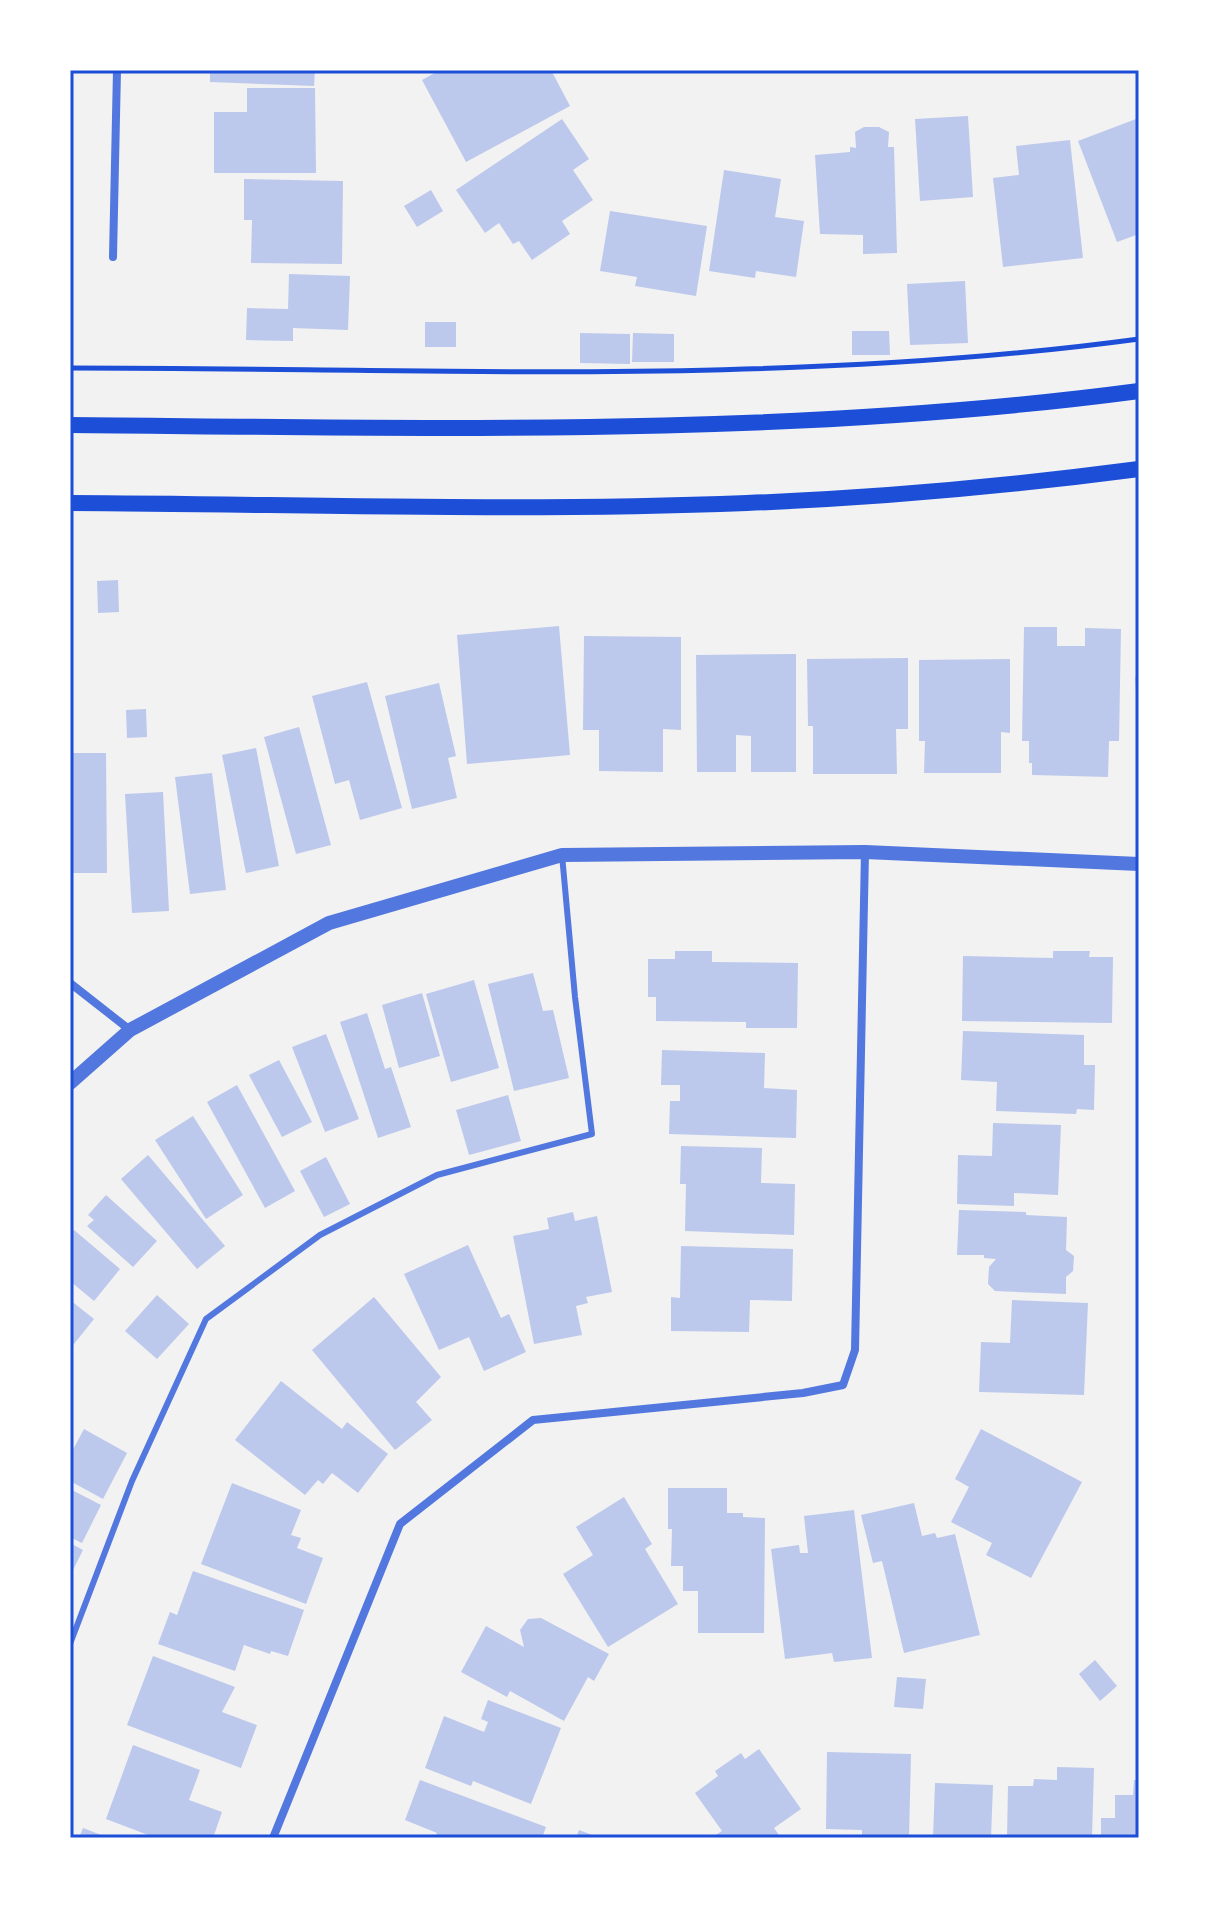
<svg xmlns="http://www.w3.org/2000/svg" width="1209" height="1908" font-family="Quicksand,sans-serif">
	<style>
		.building { fill: #bdc9ec }
		.lines { fill: none; stroke-linecap: round; stroke-linejoin: round }
		.path { stroke: #1d4ed8; stroke-width: 5 }
		.service { stroke: #5277de; stroke-width: 6 }
		.minor { stroke: #5277de; stroke-width: 8 }
		.tertiary { stroke: #5277de; stroke-width: 14 }
		.secondary { stroke: #1d4ed8; stroke-width: 16 }
		.neatline { fill: none; stroke: #1d4ed8; stroke-width: 3 }
	</style>
	<rect width="100%" height="100%" fill="#f2f2f2"/>
	<g class="building">
		<polygon points="210,70 315,70 314,86 210,82"/>
		<polygon points="440,70 551,70 570,106 466,162 422,80"/>
		<polygon points="247,88 315,88 316,173 214,173 214,112 247,112"/>
		<polygon points="968,116 973,197 920,201 915,119"/>
		<polygon points="562,119 589,159 573,170 593,200 562,221 570,234 532,260 519,241 513,244 499,223 485,233 456,190"/>
		<polygon points="1136,119 1139,127 1139,234 1117,242 1078,141"/>
		<polygon points="864,127 879,127 889,132 888,147 894,147 897,253 863,254 863,235 820,234 815,155 850,152 850,147 856,148 855,132"/>
		<polygon points="1070,140 1083,258 1003,267 993,178 1019,175 1016,146"/>
		<polygon points="724,170 781,179 775,217 804,221 796,277 756,271 755,278 709,271"/>
		<polygon points="244,179 343,181 342,264 251,263 252,220 244,220"/>
		<polygon points="431,190 443,211 417,227 404,206"/>
		<polygon points="610,211 707,226 696,296 635,286 637,277 600,271"/>
		<polygon points="289,274 350,276 348,330 293,328 293,341 246,340 247,308 288,309"/>
		<polygon points="965,281 968,343 910,345 907,284"/>
		<rect x="425" y="322" width="31" height="25"/>
		<polygon points="852,331 889,331 890,355 852,355"/>
		<polygon points="580,333 630,334 630,364 580,363"/>
		<polygon points="633,333 674,334 674,362 632,362"/>
		<polygon points="118,580 119,612 98,613 97,581"/>
		<polygon points="559,626 570,755 467,764 457,635"/>
		<polygon points="1024,627 1057,627 1057,646 1085,646 1085,628 1121,629 1119,741 1109,741 1108,777 1032,775 1032,763 1029,763 1029,741 1022,741"/>
		<polygon points="584,636 681,637 681,730 663,729 663,772 599,771 599,730 583,730"/>
		<polygon points="796,654 796,772 751,772 751,736 736,735 736,772 697,772 696,655"/>
		<polygon points="908,658 908,729 896,729 897,774 813,774 813,726 808,726 807,659"/>
		<polygon points="1010,659 1010,733 1001,732 1001,773 924,773 925,741 919,741 919,660"/>
		<polygon points="1139,676 1139,710 1137,710 1135,677"/>
		<polygon points="367,682 402,808 360,820 349,780 335,784 312,696"/>
		<polygon points="439,683 456,756 448,758 457,798 412,809 385,696"/>
		<polygon points="146,709 147,737 127,738 126,710"/>
		<polygon points="299,727 331,845 296,854 264,737"/>
		<polygon points="256,748 279,866 246,873 222,755"/>
		<polygon points="72,753 106,753 107,873 72,873"/>
		<polygon points="212,773 226,890 190,894 175,777"/>
		<polygon points="163,792 169,911 132,913 125,794"/>
		<polygon points="675,951 712,951 712,962 798,963 797,1028 746,1028 746,1022 656,1021 656,997 648,997 648,959 675,959"/>
		<polygon points="1053,951 1090,951 1089,957 1113,957 1112,1023 962,1021 963,956 1053,958"/>
		<polygon points="533,973 543,1011 553,1010 569,1078 514,1091 488,984"/>
		<polygon points="474,980 499,1068 451,1082 426,994"/>
		<polygon points="422,993 440,1056 399,1068 382,1005"/>
		<polygon points="367,1013 385,1069 391,1067 411,1127 378,1138 340,1022"/>
		<polygon points="963,1031 1084,1035 1084,1065 1095,1065 1094,1110 1077,1109 1076,1114 996,1111 997,1082 961,1080"/>
		<polygon points="326,1034 359,1119 325,1132 292,1047"/>
		<polygon points="662,1050 765,1053 764,1088 797,1090 796,1138 669,1134 670,1101 680,1101 680,1085 661,1085"/>
		<polygon points="279,1060 312,1122 282,1137 249,1075"/>
		<polygon points="237,1085 295,1191 265,1208 207,1102"/>
		<polygon points="508,1095 521,1141 469,1155 456,1110"/>
		<polygon points="193,1116 243,1195 206,1219 155,1140"/>
		<polygon points="993,1123 1061,1125 1058,1195 1014,1193 1014,1206 957,1204 958,1155 992,1156"/>
		<polygon points="681,1146 762,1148 761,1183 795,1184 794,1235 685,1231 686,1184 680,1184"/>
		<polygon points="148,1155 225,1246 197,1269 121,1179"/>
		<polygon points="326,1157 350,1204 324,1217 300,1171"/>
		<polygon points="106,1195 157,1241 133,1267 87,1226 94,1220 88,1215"/>
		<polygon points="959,1210 1026,1212 1026,1215 1067,1217 1066,1250 1074,1256 1073,1271 1066,1277 1066,1294 995,1291 988,1284 989,1267 996,1259 984,1258 984,1255 957,1255"/>
		<polygon points="573,1212 575,1221 597,1216 612,1292 586,1297 588,1303 576,1306 582,1335 534,1344 513,1236 549,1229 547,1218"/>
		<polygon points="74,1230 120,1269 94,1301 70,1281 70,1235"/>
		<polygon points="468,1245 501,1318 509,1314 526,1352 484,1371 469,1337 439,1350 404,1274"/>
		<polygon points="681,1246 793,1249 792,1301 750,1300 749,1332 671,1331 671,1297 680,1298"/>
		<polygon points="157,1295 189,1324 157,1359 125,1331"/>
		<polygon points="374,1297 441,1377 416,1402 432,1420 395,1450 312,1350"/>
		<polygon points="70,1300 94,1319 70,1349"/>
		<polygon points="1012,1300 1088,1303 1084,1395 979,1392 981,1342 1010,1343"/>
		<polygon points="281,1381 342,1429 347,1422 388,1454 358,1493 332,1473 323,1484 318,1480 305,1495 235,1440"/>
		<polygon points="84,1429 127,1453 103,1499 70,1481 70,1455"/>
		<polygon points="981,1429 1082,1482 1031,1578 986,1555 992,1543 951,1522 969,1487 955,1479"/>
		<polygon points="232,1483 301,1510 291,1535 301,1538 297,1548 323,1558 306,1604 201,1564"/>
		<polygon points="668,1488 727,1488 727,1513 743,1513 743,1517 765,1518 764,1633 698,1633 698,1591 683,1591 683,1566 671,1566 672,1529 668,1529"/>
		<polygon points="70,1489 101,1505 82,1543 70,1537"/>
		<polygon points="624,1497 652,1544 645,1549 678,1604 608,1647 563,1574 593,1555 576,1527"/>
		<polygon points="914,1503 922,1536 935,1533 937,1538 955,1534 980,1635 904,1653 882,1561 873,1563 861,1515"/>
		<polygon points="854,1510 872,1658 834,1662 832,1653 785,1659 771,1549 799,1545 800,1553 808,1553 804,1516"/>
		<polygon points="70,1543 83,1550 70,1576"/>
		<polygon points="193,1571 304,1610 288,1656 271,1651 270,1654 244,1645 235,1671 158,1644 170,1612 177,1615"/>
		<polygon points="541,1618 609,1654 594,1681 588,1677 564,1721 510,1691 507,1697 461,1672 486,1626 524,1647 520,1630 528,1619"/>
		<polygon points="153,1656 235,1687 222,1712 257,1725 241,1768 127,1725"/>
		<polygon points="1095,1660 1117,1686 1100,1701 1079,1674"/>
		<polygon points="897,1677 926,1679 923,1709 894,1707"/>
		<polygon points="488,1700 561,1728 531,1804 473,1781 471,1786 425,1768 444,1716 484,1732 488,1722 481,1719"/>
		<polygon points="133,1745 200,1770 189,1800 222,1812 213,1838 156,1838 106,1819"/>
		<polygon points="759,1749 801,1809 774,1828 781,1838 716,1838 714,1836 722,1831 695,1793 718,1776 715,1771 741,1753 745,1759"/>
		<polygon points="827,1752 911,1754 909,1838 862,1838 862,1830 826,1829"/>
		<polygon points="1057,1767 1094,1768 1092,1838 1007,1838 1008,1786 1033,1786 1034,1779 1057,1780"/>
		<polygon points="420,1780 546,1827 542,1838 435,1838 437,1833 405,1820"/>
		<polygon points="1134,1780 1139,1780 1139,1838 1101,1838 1101,1818 1115,1818 1115,1795 1133,1795"/>
		<polygon points="935,1783 993,1785 991,1838 933,1838"/>
		<polygon points="83,1828 109,1838 79,1838"/>
		<polygon points="579,1830 600,1838 576,1838"/>
	</g>
	<g class="lines">
		<path class="path" d="M70,368C426,368 785,387 1139,339"/>
		<polyline class="service" points="70,1644 132,1481 206,1319 320,1235 437,1175 592,1134 575,997 562,855"/>
		<g class="minor">
			<polyline points="113,257 117,70"/>
			<polyline points="70,983 130,1030"/>
			<polyline points="273,1838 400,1524 533,1420 803,1393 843,1385 855,1350 865,852"/>
		</g>
		<polyline class="tertiary" points="70,1083 130,1030 329,923 562,855 865,852 1139,864"/>
		<g class="secondary">
			<path d="M70,425C427,428 785,438 1139,391"/>
			<path d="M70,503C296,504 522,512 747,503C878,498 1009,486 1139,469"/>
		</g>
	</g>
	<rect width="1209" height="1908" fill="none" stroke="#ffffff" stroke-width="144"/>
	<rect x="72" y="72" width="1065" height="1764" class="neatline"/>
</svg>
